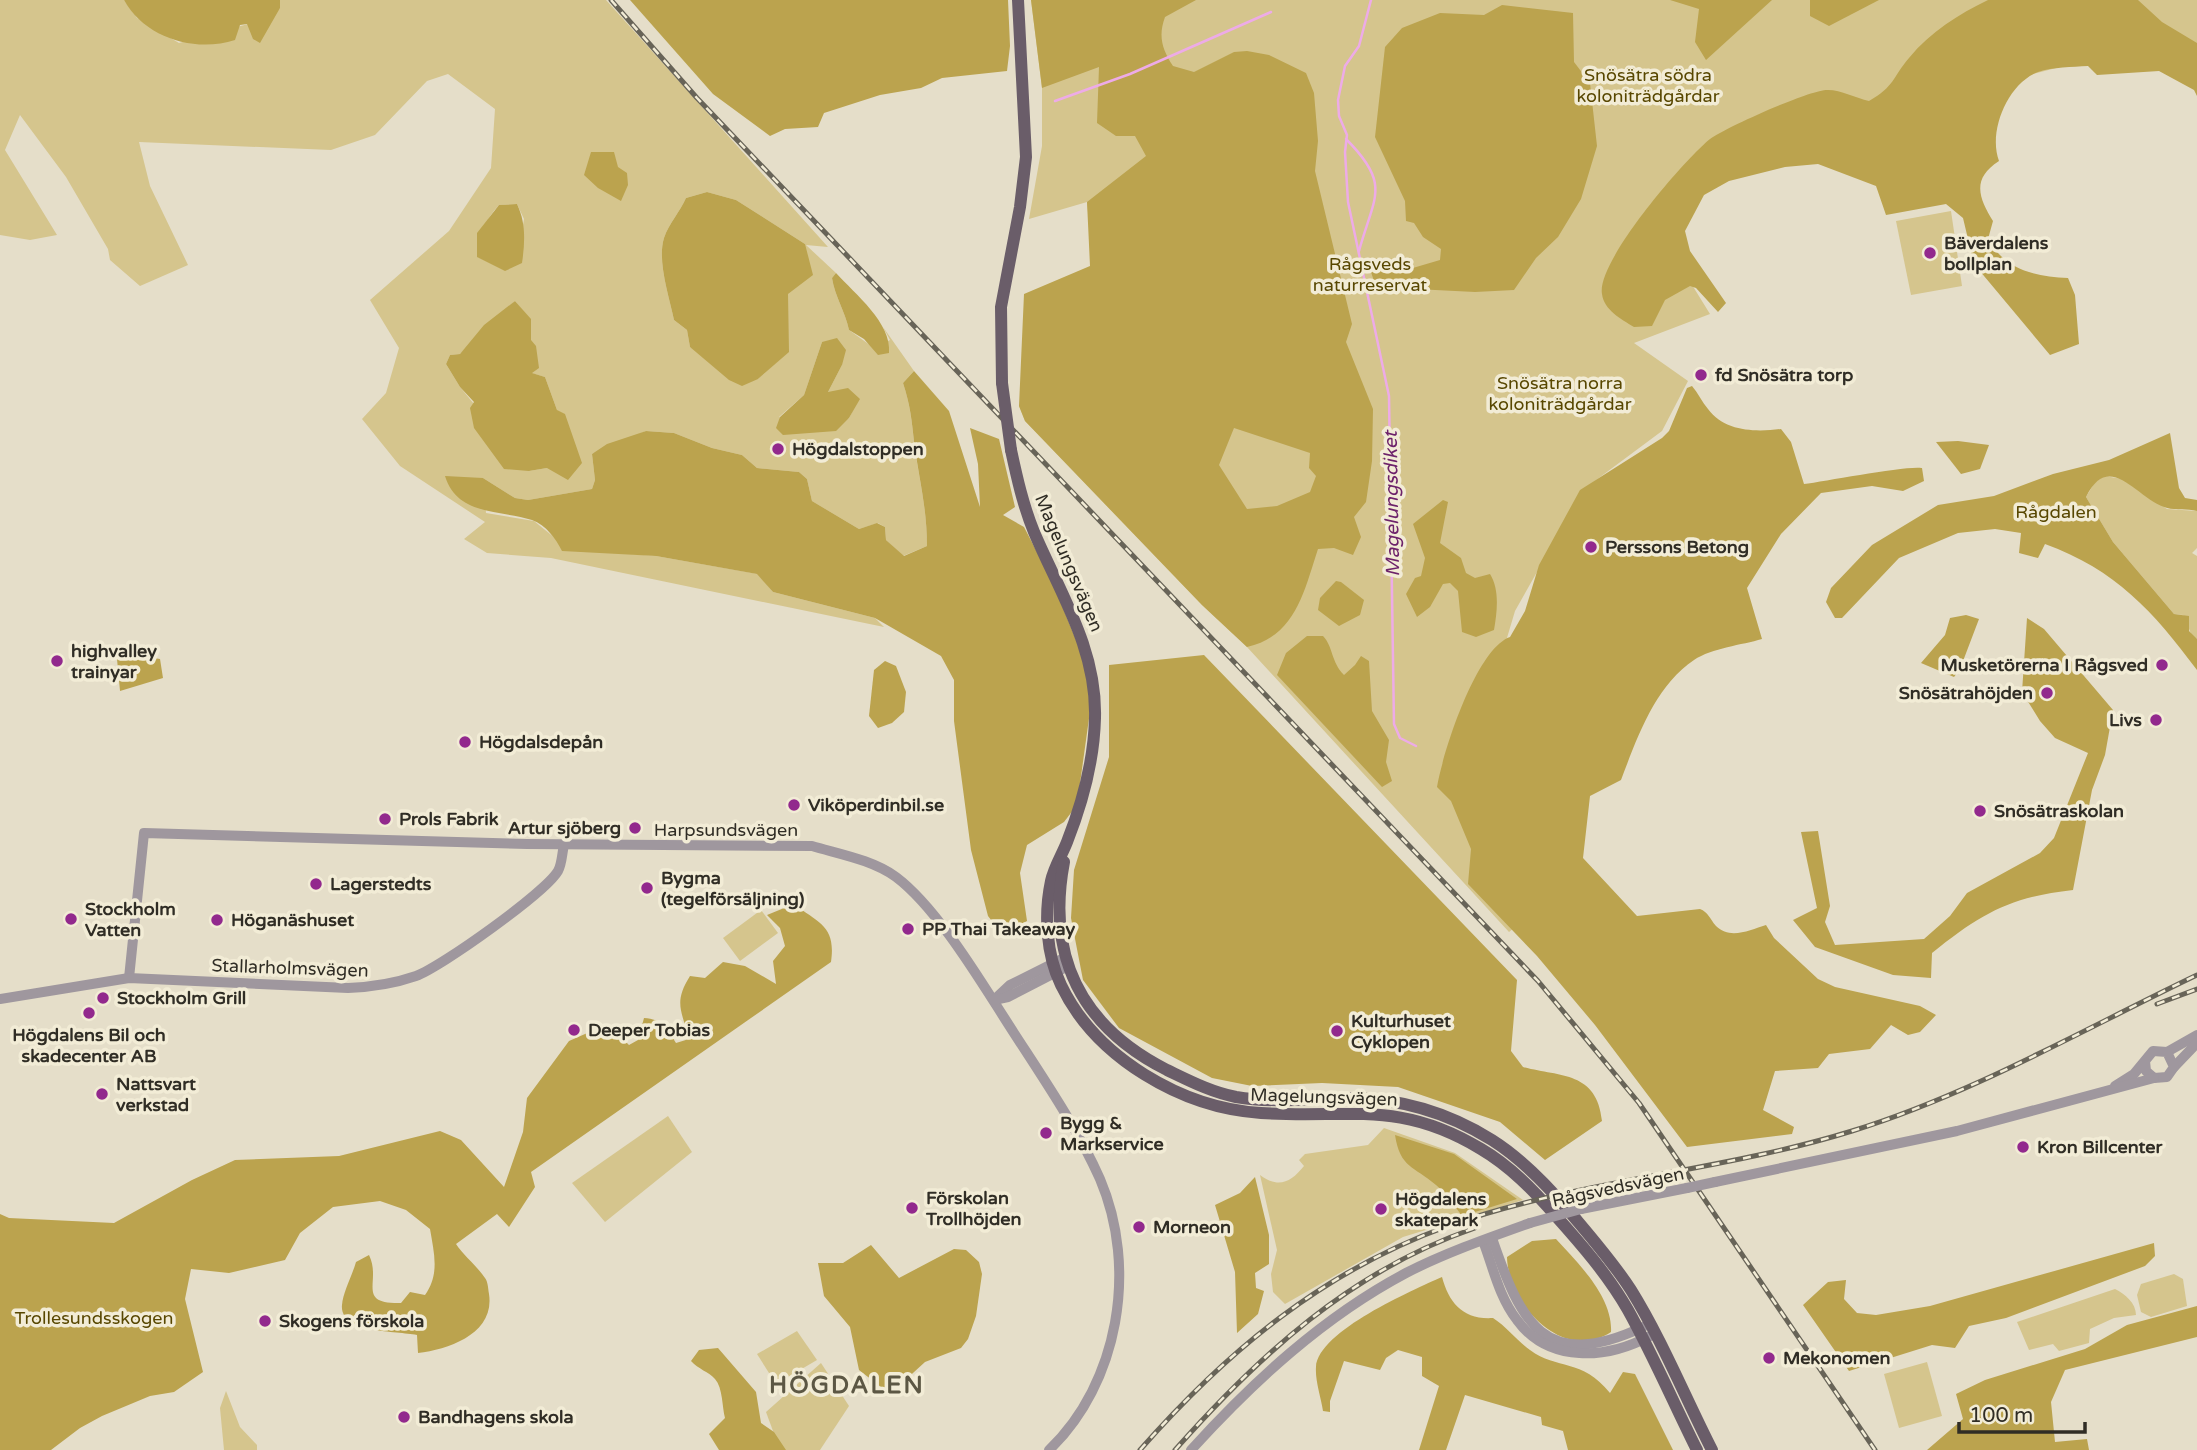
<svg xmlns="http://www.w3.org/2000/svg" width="2197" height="1450" font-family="'Varela Round',sans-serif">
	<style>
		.green { fill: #d5c58d; fill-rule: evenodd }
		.forest { fill: #bba34e; fill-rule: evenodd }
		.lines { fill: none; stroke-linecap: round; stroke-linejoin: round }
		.stream { stroke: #edabe7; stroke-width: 2.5 }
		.minor { stroke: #9f979e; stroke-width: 10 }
		.major { stroke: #6a5d69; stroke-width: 12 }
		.rail-casing { stroke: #686458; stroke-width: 5 }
		.rail { stroke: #f2ecd6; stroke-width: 2.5; stroke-dasharray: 8; stroke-linecap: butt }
		.minor-bridge { stroke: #9f979e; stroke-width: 10 }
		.major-bridge { stroke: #6a5d69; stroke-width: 12 }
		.poi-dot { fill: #92298d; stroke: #f2ecd6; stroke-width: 2.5 }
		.labels { text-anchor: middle; stroke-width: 7; stroke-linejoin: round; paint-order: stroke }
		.park-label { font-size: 18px; fill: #584700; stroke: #f2ecd6 }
		.poi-label { font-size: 18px; font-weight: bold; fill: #302d25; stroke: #f2ecd6; text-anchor: start }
		.street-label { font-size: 18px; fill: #302d25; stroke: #f2ecd6 }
		.water-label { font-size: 19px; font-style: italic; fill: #6d226a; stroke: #f2ecd6 }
		.district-label { font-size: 24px; font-weight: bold; letter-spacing: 2px; fill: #5c5744; stroke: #f2ecd6 }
	</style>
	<rect width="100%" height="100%" fill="#e5dec9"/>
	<g class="green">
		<path d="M0,0H124L137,18L179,43L248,24L280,8V0H606L828,247L806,245L836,273L832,278C835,297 845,311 849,330L874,348L890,340L883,327L914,371L903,383C910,404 912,421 914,443C919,479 927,508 927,546L903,556L886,540L885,527L878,523L859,529L812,501L807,479L799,472L757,468L742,455L712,448L674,433L646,431L592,454L595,480L592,489L528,500L515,498L483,478L486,513L534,521L555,538L618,553L656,556L758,574L773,592L875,618L884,627L551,558L487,553L464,539L485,522L400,466L362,419L386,393L399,348L370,300L449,231L491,168L495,109L448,74L427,81L375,135L331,150L139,142L150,186L188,265L140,286L110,260L108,249L66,177L20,115L5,150L57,235L30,240L0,235ZM707,192L736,200L805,244L788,294V352L758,379L690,347L687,330L674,320C669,296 657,261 664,238C669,223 680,212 686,198ZM517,204L524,219L522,231L488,261L478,257C481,235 484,221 499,205ZM515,301L530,319L531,373L545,377L557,410L547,468L529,471L460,387L446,364L450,355L460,354ZM822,342L842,365L828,392L859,399L849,418L835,431L779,417L804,395Z"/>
		<polygon points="1031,0 2197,0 2197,86 2146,63 2083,61 2018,78 1698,189 1668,246 1710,314 1634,343 1688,381 1662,431 1584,489 1515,611 1487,705 1582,873 1509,932 1247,647 1202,605 1025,421 1019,406 1095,285 1087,202 1029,219 1042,146 1042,88"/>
		<polygon points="1951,211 1962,286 1911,295 1896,221"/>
		<path d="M2105,476L2122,479L2167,509L2197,511V548L2192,553L2197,556V639C2187,634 2190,623 2183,615L2174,614L2113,542L2086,497L2095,482Z"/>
		<polygon points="761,910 778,933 740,961 723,938"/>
		<polygon points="668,1116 692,1152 605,1222 572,1183"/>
		<path d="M1384,1128L1455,1153L1523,1200L1403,1237L1285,1304L1273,1292L1271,1274L1277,1250L1260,1175C1279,1189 1291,1182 1304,1166L1299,1160L1305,1154L1368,1145Z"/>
		<polygon points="2174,1274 2183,1279 2187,1306 2151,1317 2141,1312 2137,1295 2141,1284"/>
		<path d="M2115,1289C2125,1294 2136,1303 2136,1315L2114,1318L2090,1329L2089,1343L2059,1351L2053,1344L2029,1350L2017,1322Z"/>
		<polygon points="797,1331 817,1360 776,1384 757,1354"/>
		<polygon points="1927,1362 1942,1416 1899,1428 1884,1374"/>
		<polygon points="821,1363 849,1406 820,1450 780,1450 766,1412"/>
		<polygon points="226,1391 240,1427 257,1445 257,1450 224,1450 220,1408"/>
	</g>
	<g class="forest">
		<path d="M124,0H280V8L260,43L253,39L247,24L240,25L235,40C195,53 145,38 124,0Z"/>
		<polygon points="630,0 1008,0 1010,46 1007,71 942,78 921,88 880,95 824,113 818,127 785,129 770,136 713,94"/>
		<path d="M1031,0H1196L1165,17C1158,36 1162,49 1173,66L1194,72L1234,52L1247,51L1269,55L1306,73L1314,93L1318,141L1315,171L1352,324L1346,342L1373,409L1372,461L1366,502L1354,517L1361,537L1353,555L1334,548L1318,549C1304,591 1296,636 1247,647L1202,605L1025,421L1019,406L1024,294L1090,266L1087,202L1146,156L1135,136H1116L1097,123L1099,67L1042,88ZM1234,428L1310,453L1309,468L1316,476L1310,492L1277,506L1247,509L1219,465Z"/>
		<polygon points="1670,0 1772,0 1706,60 1695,42 1699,9"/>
		<polygon points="1810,0 1879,0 1829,26 1810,16"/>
		<path d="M1988,0H2138L2162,22L2197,43V96L2194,90L2159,71L2097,75L2088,66C2072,67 2053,67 2038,72C2007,84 1988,132 1999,161C1971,179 1979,198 1993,221L1988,239C2005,270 2034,276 2068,278L2075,295L2079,344L2050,355L1974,264L1963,218L1946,204L1886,215L1876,186L1818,164L1785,167L1729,181L1704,195L1685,231L1690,251L1726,303L1718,312L1696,288L1690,286L1665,300L1652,326L1634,327C1621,319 1604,310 1602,294C1596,262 1684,160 1710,139C1725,128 1811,89 1828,90C1841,90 1856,98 1869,101C1895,86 1892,78 1909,58C1930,32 1959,14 1988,0Z"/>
		<polygon points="1502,5 1573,13 1574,62 1590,83 1597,146 1581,199 1558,237 1536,258 1514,290 1475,292 1376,287 1369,266 1377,258 1395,259 1399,268 1406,270 1440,260 1441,249 1423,237 1414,223 1406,221 1405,201 1375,137 1385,47 1402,28 1440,13 1484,15"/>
		<polygon points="591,152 614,152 618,167 627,173 628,185 621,201 598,188 584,175"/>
		<path d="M707,192L736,200L805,244L813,275L788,294L789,352L758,379L742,386L729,380L690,347L687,330L674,320C669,296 657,261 664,238C669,223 680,212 686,198Z"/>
		<path d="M517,204C526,223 525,242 522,263L505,271L477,257V233L499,205Z"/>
		<path d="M836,273C855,294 892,323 889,353L878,355L864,339L849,330C845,311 835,297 832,278Z"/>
		<polygon points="515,301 531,319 531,340 536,346 539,368 532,373 545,377 557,410 565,414 582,463 568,480 547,468 529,471 504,469 474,428 470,408 474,402 460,387 446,364 450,355 460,354 484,325"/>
		<polygon points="837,338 846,350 842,365 828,392 848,388 860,399 849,418 836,431 783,435 776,428 780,417 804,395 822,342"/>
		<path d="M914,371L949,411L980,507L978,464L970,428L999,439L1015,507L1003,515L1024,527L1052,581L1087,667L1091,704L1077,805L1064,822L1027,845L1020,873L1027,921L1002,934L988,916L971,850L954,721V680L941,656L875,618L773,592L757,574L656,556L562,551C556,539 546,525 532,520C501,510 457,516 445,476L483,478L515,498L528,500L592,489L595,480L592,454L607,444L646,431L674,433L712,448L742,455L757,468L799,472L807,479L812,501L859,529L877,523L885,527L886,540L904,556L927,546C927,508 919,479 914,442C912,421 910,404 903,383Z"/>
		<path d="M1692,386C1698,393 1702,402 1708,409C1725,432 1756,432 1781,429L1791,442L1804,484C1826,481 1909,465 1922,468L1924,481L1903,491L1872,486L1821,493L1781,534L1747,588L1762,639C1742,645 1712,648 1694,660C1655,686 1637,738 1621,780L1590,796L1583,858L1637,916L1700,909C1708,912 1710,919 1716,926C1730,940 1750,930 1766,925L1774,938L1818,979L1835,987L1920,1006L1936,1015L1920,1032L1908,1035L1891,1025L1870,1049L1829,1054L1818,1068L1775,1071L1763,1110L1794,1127L1792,1134L1687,1147L1595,1025L1537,956L1468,884L1471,849L1451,801L1437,787C1443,752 1476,649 1510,637L1525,611L1539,565L1580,490L1662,438L1669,431L1687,388Z"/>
		<path d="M2170,433L2179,488L2185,498L2197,500V511C2186,508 2174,511 2164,507C2136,497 2109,450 2086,497L2113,542L2174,614L2189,616V631L2197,639V670C2153,611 2116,570 2045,544L2038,558L2019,553L2021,533L1995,529L1958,533L1899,558L1842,618H1835L1826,602L1831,588L1872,545L1938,505L1994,496L2053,474L2109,460Z"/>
		<polygon points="1958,441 1989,445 1980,469 1961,474 1936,442"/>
		<path d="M1443,500L1448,502L1440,543L1461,558L1466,573L1475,578L1490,574C1500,590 1497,612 1494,630L1476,637L1462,632L1458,591L1450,583L1443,584L1430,607L1417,617L1406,594L1415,578L1421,576L1425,558L1413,524Z"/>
		<polygon points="1336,581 1341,582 1364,600 1360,615 1339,626 1318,610 1320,598"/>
		<polygon points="1966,615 1979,619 1960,669 1954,677 1921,663 1945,635 1950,618"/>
		<path d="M2027,618L2044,629L2113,710L2105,755L2092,790L2073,890C2010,897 1982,913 1932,953L1931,978L1893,975L1815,947L1793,920L1817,908L1801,832L1818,831L1830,906L1825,922L1835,945L1924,939L1950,916L1967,893L2040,853L2054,838L2088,753L2055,738L2040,721L2022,692Z"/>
		<path d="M1307,636H1323C1333,646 1331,662 1344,675L1355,665L1361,656L1369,661L1372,711L1389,740L1386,762L1392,781L1382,787L1277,675L1286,653Z"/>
		<polygon points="136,655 160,659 163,678 120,691 117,659"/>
		<path d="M1204,655L1517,980L1511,1051L1523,1067C1560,1077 1597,1071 1602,1121L1545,1160L1500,1122L1398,1087L1322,1083L1252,1086L1212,1078L1119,1028L1083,980L1071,918L1074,870L1109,757V665Z"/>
		<polygon points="885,661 896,666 906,692 904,712 892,723 878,728 869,716 874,670"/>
		<path d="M794,904C820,924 836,926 831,962L531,1172L535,1187L509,1227L497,1214L456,1244C464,1256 477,1266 485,1278C488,1282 488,1288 489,1294C495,1333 450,1349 418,1353L417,1335C396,1331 339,1333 342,1305C343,1292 352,1276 356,1262L369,1255C382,1281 355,1304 401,1303L410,1292L425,1295C440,1274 434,1253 430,1229L406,1210L380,1201L333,1207L300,1233L285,1260L229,1273L191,1269L185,1299L203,1372L174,1392L150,1396L102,1416L80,1428L51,1450H0V1214L9,1218L114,1223L192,1180L235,1160L339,1156L440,1131L461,1140L504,1187L523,1132L527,1098L569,1041L601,1027L618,1034L629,1045L638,1040L644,1018C662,1019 668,1029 676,1043L689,1039C682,1011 673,1003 690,976L705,978L723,962L745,966L776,984L773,961L785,946L780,928L767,915Z"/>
		<path d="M1395,1135L1454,1154L1517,1199L1462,1216C1454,1205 1446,1193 1436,1185C1414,1166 1400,1168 1395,1135Z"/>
		<polygon points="1255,1177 1269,1235 1269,1264 1255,1273 1256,1288 1264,1291 1258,1314 1237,1333 1235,1272 1215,1205 1240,1193"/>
		<path d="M1556,1239C1578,1263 1613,1297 1611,1332C1563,1364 1508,1304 1507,1257L1532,1241Z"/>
		<polygon points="2154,1243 2155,1256 2145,1266 2006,1318 1969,1326 1955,1348 1932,1345 1849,1371 1803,1305 1828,1282 1846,1280 1844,1299 1857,1313 1876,1315 1930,1306"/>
		<polygon points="871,1245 899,1278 954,1249 966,1250 979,1262 982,1274 976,1316 968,1339 961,1348 925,1362 890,1394 859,1370 850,1327 824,1296 818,1263 843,1263"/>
		<path d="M1442,1277C1449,1303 1463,1320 1493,1318C1507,1327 1516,1340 1530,1350C1557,1370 1582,1358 1610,1393L1623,1372L1635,1374L1673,1450H1568L1563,1431L1542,1425L1541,1417L1465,1395L1446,1450H1419L1439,1386L1422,1376V1357L1398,1350L1386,1358L1380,1370L1344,1361L1330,1401V1412L1323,1411C1321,1397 1315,1381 1316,1367C1318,1331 1413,1290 1442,1277Z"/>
		<polygon points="2197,1306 2197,1337 2065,1370 2051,1402 2055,1442 2087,1439 2089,1450 1927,1450 1963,1419 1956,1394 1985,1380 2085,1349 2127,1325"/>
		<path d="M718,1348L756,1392L761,1423L774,1432L786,1450H719L709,1434L725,1418C722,1407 723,1388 715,1379C709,1372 698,1369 691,1361L699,1350Z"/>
	</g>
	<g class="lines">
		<g class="stream">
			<polyline points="1371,0 1359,46 1345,66 1338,100 1339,116 1347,135 1345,152 1348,202 1389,396 1394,724 1400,738 1416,746"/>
			<polyline points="1055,101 1130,74 1271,12"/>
			<path d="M1346,139C1392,185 1374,196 1359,251"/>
		</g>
		<g class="minor">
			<path d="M129,978L144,833L527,844L812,846C839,854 873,860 896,877C936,907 978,977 1005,1019C1038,1071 1075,1123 1100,1179C1138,1268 1119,1383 1049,1450"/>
			<path d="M0,999L129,978L348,988C372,987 393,984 416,976C441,967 546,892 558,871C562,864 562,853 564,845"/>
			<polyline points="994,1000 1010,985 1066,957"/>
			<polyline points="994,1000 1008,997 1068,966"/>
			<polyline points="2167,1052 2197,1035"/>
			<polyline points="2174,1067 2197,1043"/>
			<polyline points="2115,1086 2134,1074 2153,1051 2167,1052 2174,1067 2167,1077 2154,1078 2146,1071 2145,1061"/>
			<polyline points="1715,1182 1957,1131 2154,1078"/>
			<polyline points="1581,1209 1687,1188"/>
			<path d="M1492,1238C1521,1323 1544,1373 1643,1327"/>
			<path d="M1483,1241C1493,1267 1499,1297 1517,1320C1549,1364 1607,1359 1650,1336"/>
			<path d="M1191,1450C1254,1381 1323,1317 1406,1273C1445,1253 1488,1238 1530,1223"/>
		</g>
		<g class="major">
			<polyline points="1002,383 1001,307 1020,207 1026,157 1018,0"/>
			<path d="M1011,450C1017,478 1023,505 1034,532C1060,593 1097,649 1095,718C1094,759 1082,804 1067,842C1062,855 1054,867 1051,881C1044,914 1046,954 1061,985C1096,1058 1182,1108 1261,1113C1349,1119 1398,1099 1481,1149C1510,1166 1533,1190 1555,1215C1581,1244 1608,1275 1628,1310C1653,1355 1674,1404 1697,1450"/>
			<path d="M1064,862C1046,957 1082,1027 1167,1070C1190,1081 1211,1092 1236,1097C1271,1103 1306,1099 1341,1098C1395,1097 1446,1111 1492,1140C1522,1159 1546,1184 1569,1211C1590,1236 1613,1262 1631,1290C1662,1340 1685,1397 1712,1450"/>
		</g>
		<g class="rail-casing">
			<g id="rail">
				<polyline points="611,0 697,98 1538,981 1639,1103 1875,1450"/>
				<polyline points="2157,1004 2197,989"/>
				<path d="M1140,1450C1227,1351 1323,1271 1448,1226C1577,1180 1720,1172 1852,1131C1972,1094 2084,1029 2197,975"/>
				<path d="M1175,1450C1259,1355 1352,1270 1475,1228"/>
			</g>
		</g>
		<use href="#rail" class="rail"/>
		<g class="minor-bridge">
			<polyline points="1687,1188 1715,1182"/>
			<polyline points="1530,1223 1581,1209"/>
		</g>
		<polyline class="major-bridge" points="1002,383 1011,450"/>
	</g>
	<g class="poi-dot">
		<circle cx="1930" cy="253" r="7"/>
		<circle cx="1701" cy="375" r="7"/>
		<circle cx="778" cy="449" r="7"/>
		<circle cx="1591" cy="547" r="7"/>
		<circle cx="57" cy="661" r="7"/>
		<circle cx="2162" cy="665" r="7"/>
		<circle cx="2047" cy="693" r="7"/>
		<circle cx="2156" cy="720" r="7"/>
		<circle cx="465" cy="742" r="7"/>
		<circle cx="794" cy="805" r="7"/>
		<circle cx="1980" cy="811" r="7"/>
		<circle cx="385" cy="819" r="7"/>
		<circle cx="635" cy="828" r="7"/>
		<circle cx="316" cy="884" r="7"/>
		<circle cx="647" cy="888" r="7"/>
		<circle cx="71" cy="919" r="7"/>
		<circle cx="217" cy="920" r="7"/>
		<circle cx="908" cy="929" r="7"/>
		<circle cx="103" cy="998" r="7"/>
		<circle cx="89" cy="1013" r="7"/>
		<circle cx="574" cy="1030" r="7"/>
		<circle cx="1337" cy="1031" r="7"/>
		<circle cx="102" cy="1094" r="7"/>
		<circle cx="1046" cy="1133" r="7"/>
		<circle cx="2023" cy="1147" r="7"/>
		<circle cx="912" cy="1208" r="7"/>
		<circle cx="1381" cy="1209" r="7"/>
		<circle cx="1139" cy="1227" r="7"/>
		<circle cx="265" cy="1321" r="7"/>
		<circle cx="1769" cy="1358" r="7"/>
		<circle cx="404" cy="1417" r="7"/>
	</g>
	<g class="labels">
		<g class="park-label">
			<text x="1648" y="81">Snösätra södra<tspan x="1648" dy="21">koloniträdgårdar</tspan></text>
			<text x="1370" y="270">Rågsveds<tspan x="1370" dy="21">naturreservat</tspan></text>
			<text x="1560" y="389">Snösätra norra<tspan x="1560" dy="21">koloniträdgårdar</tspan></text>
			<text x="2056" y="518">Rågdalen</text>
			<text x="94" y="1324">Trollesundsskogen</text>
		</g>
		<g class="poi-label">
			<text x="1944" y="249">Bäverdalens<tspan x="1944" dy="21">bollplan</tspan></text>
			<text x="1715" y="381">fd Snösätra torp</text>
			<text x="792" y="455">Högdalstoppen</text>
			<text x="1605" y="553">Perssons Betong</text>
			<text x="71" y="657">highvalley<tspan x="71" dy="21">trainyar</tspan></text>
			<text x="2148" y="671" text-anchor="end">Musketörerna I Rågsved</text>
			<text x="2033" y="699" text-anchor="end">Snösätrahöjden</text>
			<text x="2142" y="726" text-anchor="end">Livs</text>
			<text x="479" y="748">Högdalsdepån</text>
			<text x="808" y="811">Viköperdinbil.se</text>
			<text x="1994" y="817">Snösätraskolan</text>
			<text x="399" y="825">Prols Fabrik</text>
			<text x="621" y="834" text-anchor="end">Artur sjöberg</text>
			<text x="661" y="884">Bygma<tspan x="661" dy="21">(tegelförsäljning)</tspan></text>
			<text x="330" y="890">Lagerstedts</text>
			<text x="85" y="915">Stockholm<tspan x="85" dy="21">Vatten</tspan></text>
			<text x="231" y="926">Höganäshuset</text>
			<text x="922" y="935">PP Thai Takeaway</text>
			<text x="117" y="1004">Stockholm Grill</text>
			<text x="1351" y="1027">Kulturhuset<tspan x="1351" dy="21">Cyklopen</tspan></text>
			<text x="588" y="1036">Deeper Tobias</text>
			<text x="89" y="1041" text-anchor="middle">Högdalens Bil och<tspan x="89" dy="21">skadecenter AB</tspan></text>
			<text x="116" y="1090">Nattsvart<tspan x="116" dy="21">verkstad</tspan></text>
			<text x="1060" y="1129">Bygg &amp;<tspan x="1060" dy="21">Markservice</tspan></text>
			<text x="2037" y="1153">Kron Billcenter</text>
			<text x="926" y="1204">Förskolan<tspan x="926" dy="21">Trollhöjden</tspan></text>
			<text x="1395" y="1205">Högdalens<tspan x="1395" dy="21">skatepark</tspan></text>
			<text x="1153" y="1233">Morneon</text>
			<text x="279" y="1327">Skogens förskola</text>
			<text x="1783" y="1364">Mekonomen</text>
			<text x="418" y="1423">Bandhagens skola</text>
		</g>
		<g class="street-label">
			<text transform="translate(1069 563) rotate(67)" y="6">Magelungsvägen</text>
			<text x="726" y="836">Harpsundsvägen</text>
			<text transform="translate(290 968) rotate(2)" y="6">Stallarholmsvägen</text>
			<text transform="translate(1324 1097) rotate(2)" y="6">Magelungsvägen</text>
			<text transform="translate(1618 1187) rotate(-12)" y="6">Rågsvedsvägen</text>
		</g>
		<g class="water-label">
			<text transform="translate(1391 504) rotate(-91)" y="7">Magelungsdiket</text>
		</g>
		<g class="district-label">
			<text x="847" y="1393">HÖGDALEN</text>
		</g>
	</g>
	<path d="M1959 1422v10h126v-10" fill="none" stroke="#302d25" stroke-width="3.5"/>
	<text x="1969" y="1422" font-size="21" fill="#302d25" stroke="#f2ecd6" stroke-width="5" paint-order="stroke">100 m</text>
</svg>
